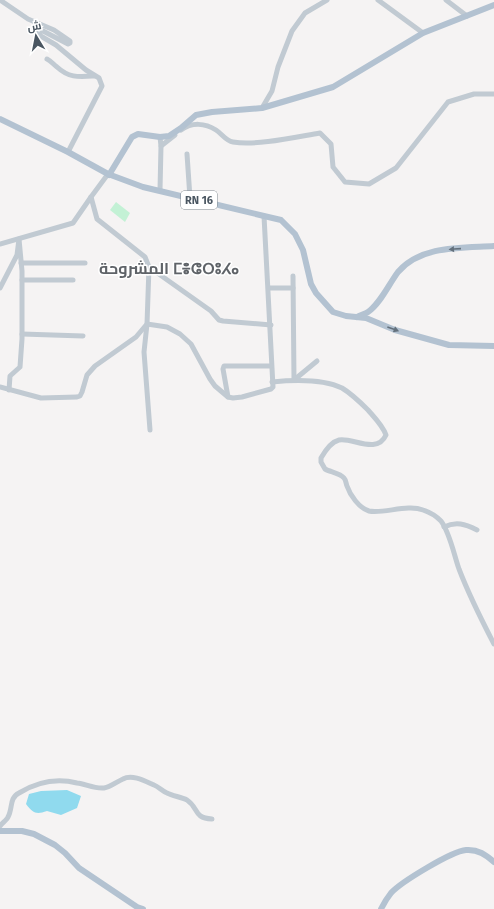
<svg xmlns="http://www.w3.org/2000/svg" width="494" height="909" font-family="'Fira Sans',Cairo,'Noto Sans Tifinagh',sans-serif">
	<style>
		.green { fill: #c3f1d5 }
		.water { fill: #90daee }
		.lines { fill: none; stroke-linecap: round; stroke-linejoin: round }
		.minor { stroke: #c1cad2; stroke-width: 5 }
		.major { stroke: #b3c2d1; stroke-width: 6 }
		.oneway { fill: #64717d }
		.labels { text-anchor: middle; stroke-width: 3; stroke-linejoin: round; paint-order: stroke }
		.shield { fill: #fff; stroke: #808990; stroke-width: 1 }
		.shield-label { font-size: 11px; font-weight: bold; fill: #4a5661 }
		.district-label { font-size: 16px; font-weight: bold; fill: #5f6368; stroke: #fff }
	</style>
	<rect width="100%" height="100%" fill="#f5f3f3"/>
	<polygon class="green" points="116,202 130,213 125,222 110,210"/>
	<path class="water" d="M67,790L81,796L77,808L61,815L47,811C36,815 33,813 26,804L29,794L41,791Z"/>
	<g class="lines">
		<g class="minor">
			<polyline points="0,0 28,19 54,30 70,41 70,43 68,44 43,31 37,32 39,35 56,45 86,70 99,78 102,86 68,152"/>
			<polyline points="378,0 423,33"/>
			<polyline points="446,0 467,16"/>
			<path d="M47,59C51,61 53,64 57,67C69,78 78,77 94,76"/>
			<polyline points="262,108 272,91 278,67 292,31 305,13 327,0"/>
			<path d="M181,130C192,122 205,123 216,130C222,134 226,141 233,142C257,146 296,137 320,133L331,144L333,167L345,182L369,184L396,168L448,102L474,94H494"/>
			<polyline points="160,137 161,146 175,135"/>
			<polyline points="187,154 190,198"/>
			<polyline points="160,190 161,146"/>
			<polyline points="91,197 97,219 145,257 149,267 147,324 144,352 150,430"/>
			<polyline points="0,244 73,223 91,197 108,174"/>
			<polyline points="21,263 85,263"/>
			<polyline points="149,267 211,311 219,320 223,321 271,325"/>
			<polyline points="293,276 294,380"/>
			<polyline points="22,280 73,280"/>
			<polyline points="0,288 17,255 19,239 22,271 22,339 20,367 10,376 9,390"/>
			<polyline points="269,288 293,288"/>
			<polyline points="22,334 83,336"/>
			<polyline points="294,380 317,361"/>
			<path d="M272,382C292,380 323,379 342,388C352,394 360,402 368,410C375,418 383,426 386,435C377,455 352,437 339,440C331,442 325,451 321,458V462L325,469C330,472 340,473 344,478C346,480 346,484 347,486C350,495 359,508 369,511C383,514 408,504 423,510C429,512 436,516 441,521C450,533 454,555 459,569C469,595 481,619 494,644"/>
			<polyline points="0,387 41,398 77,397 80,396 82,392 87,375 95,366 136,337 147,324 167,327 180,334 191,344 210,379 215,386 228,397 233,398 242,397 271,389 273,387 264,216"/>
			<polyline points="228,397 223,369 224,366 271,366"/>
			<path d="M444,527C456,521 465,524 477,530"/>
			<path d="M0,826C2,823 7,820 8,817C13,808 9,798 19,793C37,782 57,778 77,783C86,784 94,789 104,788C111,787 116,782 123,779C132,774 145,781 154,785C159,787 162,791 167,793C173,796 181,797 187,800C199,808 193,818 212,819"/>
		</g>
		<g class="major">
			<polyline points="0,119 68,152 108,174 143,187 281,220 295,234 303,250 311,284 316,293 333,312 346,316 366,318 395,330 449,345 494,346"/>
			<polyline points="109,175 132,137 138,134 160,137 169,136 181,128 196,115 212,112 262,108 333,87 423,33 494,5"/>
			<path d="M357,317C360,315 365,314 368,312C380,304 389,284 398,272C421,245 462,248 494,246"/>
			<polyline points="0,831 22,831 34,834 55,845 65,853 79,868 137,907 143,909"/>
			<path d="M381,909C384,903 387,898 391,893C401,882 452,851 466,850C478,849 486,855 494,862"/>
		</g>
	</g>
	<defs><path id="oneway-solid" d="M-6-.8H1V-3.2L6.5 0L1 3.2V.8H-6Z"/></defs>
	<g class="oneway">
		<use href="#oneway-solid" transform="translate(455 249) rotate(176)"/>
		<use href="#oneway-solid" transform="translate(393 329) rotate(20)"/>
	</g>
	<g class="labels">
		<rect class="shield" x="181" y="191" width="36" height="18" rx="3"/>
		<g class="shield-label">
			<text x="199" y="204">RN 16</text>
		</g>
		<g class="district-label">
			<text x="169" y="274">المشروحة ⵎⴻⵛⵔⵓⵃⴰ</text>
		</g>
	</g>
	<g transform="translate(36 36) rotate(350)" stroke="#ffffff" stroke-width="3" paint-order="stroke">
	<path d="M0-3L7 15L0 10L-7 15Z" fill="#4a5661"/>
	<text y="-6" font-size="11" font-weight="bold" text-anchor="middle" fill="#4a5661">ش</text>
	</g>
</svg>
